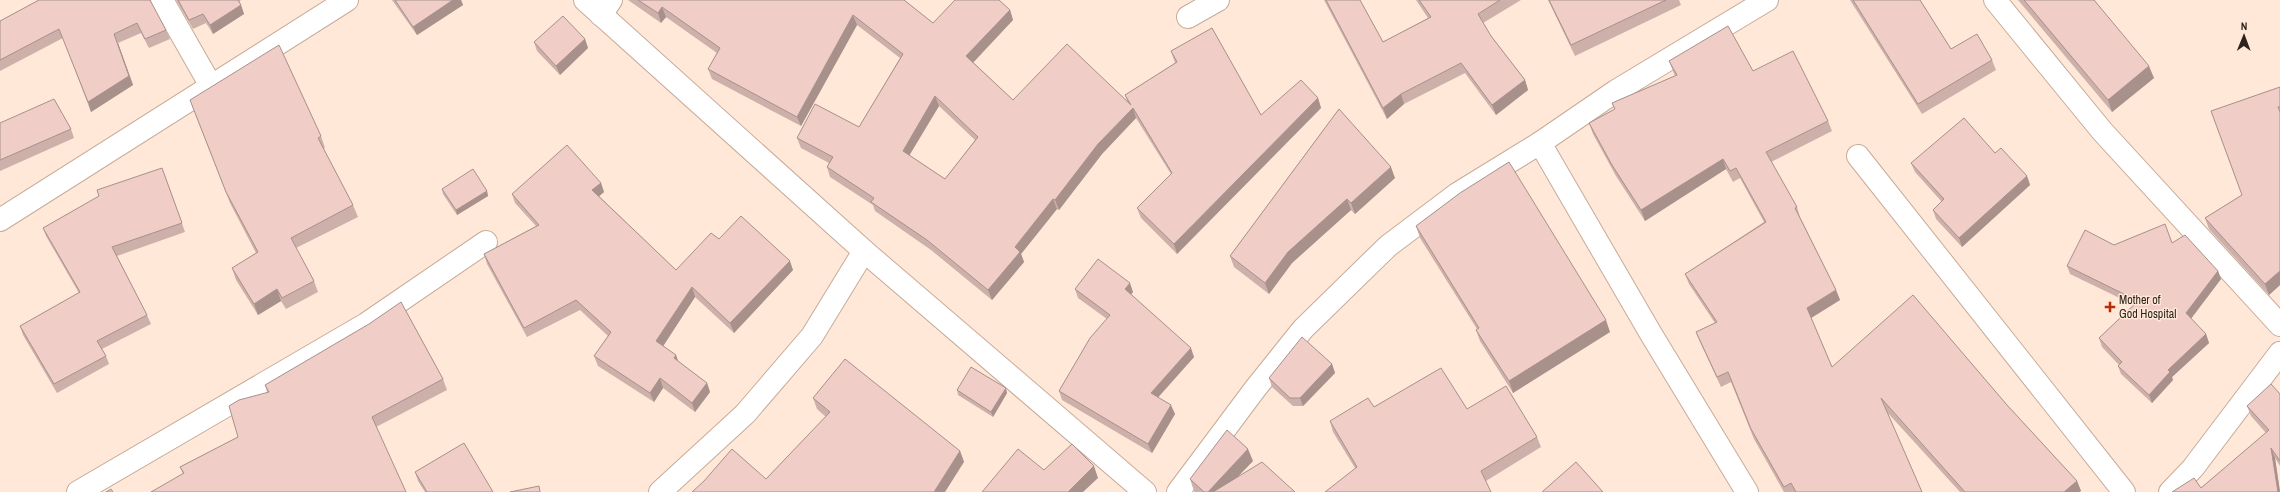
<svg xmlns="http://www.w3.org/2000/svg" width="2280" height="492" font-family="'Archivo Narrow',sans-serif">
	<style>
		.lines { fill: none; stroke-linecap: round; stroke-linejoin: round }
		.minor-casing { stroke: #c7ab99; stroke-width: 24 }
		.minor { stroke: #fff; stroke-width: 22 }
		.wall { fill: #ceb0ab; fill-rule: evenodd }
		.shaded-wall { fill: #a8908b }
		.building { fill: #f0cdc7; stroke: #a8908b; fill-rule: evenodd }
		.poi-dot { fill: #b82e03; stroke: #ffe8d8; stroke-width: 1.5 }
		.labels { text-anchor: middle; stroke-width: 3; stroke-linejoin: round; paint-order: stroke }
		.poi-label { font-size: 12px; fill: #2d231c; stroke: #ffe8d8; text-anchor: start }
	</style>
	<rect width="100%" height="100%" fill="#ffe8d8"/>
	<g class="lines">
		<g class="minor-casing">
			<g id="minor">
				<polyline points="162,0 211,86"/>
				<polyline points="585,0 864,251 1145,492"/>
				<polyline points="1995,0 2102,131 2280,325"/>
				<polyline points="601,15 611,0"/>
				<polyline points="1188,17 1218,0"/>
				<polyline points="1540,143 1651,334 1747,492"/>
				<polyline points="1858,156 2124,492"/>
				<polyline points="0,220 347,0"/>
				<polyline points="78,492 366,324 486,242"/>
				<polyline points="660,492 745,414 812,336 864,251"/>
				<polyline points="1178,492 1255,389 1303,329 1388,246 1457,194 1540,143 1616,91 1767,0"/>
				<polyline points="2170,492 2193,468 2280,353"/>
			</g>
		</g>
		<use href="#minor" class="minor"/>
	</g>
	<g class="wall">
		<polygon points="39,0 166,30 170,39 149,48 141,33 118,43 133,85 91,112 63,38 0,71 0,21"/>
		<polygon points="176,0 241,0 239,2 241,5 244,14 213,34 206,23 193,29"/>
		<polygon points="392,0 461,0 463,5 417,35"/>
		<path d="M628,0H904L933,23L1010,10L1013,20L973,62L1013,100L1127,101L1125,95L1175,63L1171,51L1261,115L1318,98L1321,108L1177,254L1141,218L1137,208L1171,174L1136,118L1102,154L1059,210L1057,209L1021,254L1024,262L992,300L931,250L875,211L873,205L830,177L827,167L829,163L801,148L797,138L859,127L900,58L857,25L801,126L712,79L708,69L717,53L666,17L661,23ZM939,106L975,140L945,179L909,155Z"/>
		<polygon points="1324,0 1360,0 1383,42 1428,18 1416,0 1521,0 1483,23 1491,36 1525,80 1528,90 1496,115 1465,73 1404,104 1387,119"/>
		<polygon points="1548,0 1679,0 1681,5 1575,56"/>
		<polygon points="1850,0 1920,0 1951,49 1992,60 1996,70 1922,114"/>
		<polygon points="2018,0 2094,0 2154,78 2112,112"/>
		<polygon points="585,39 588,48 560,75 537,51 534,42"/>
		<polygon points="1669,61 1753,71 1828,121 1832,131 1771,162 1797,207 1800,217 1836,290 1840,300 1811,318 1832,367 2007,405 2077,481 2081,491 2079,492 1960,492 1886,411 1922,492 1784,492 1754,439 1731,382 1721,387 1700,342 1696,332 1715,323 1689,284 1685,274 1764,222 1740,178 1733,182 1726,169 1645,221 1616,176 1593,134 1589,123 1615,110 1612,103 1675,76"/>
		<polygon points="2280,87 2280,285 2269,295 2209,229 2205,218 2242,195"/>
		<polygon points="190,100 321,136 325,148 323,149 353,205 358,217 296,248 314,281 318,292 286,309 281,301 258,315 236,280 232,268 256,253 230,203"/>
		<polygon points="1339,109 1395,178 1355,214 1351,210 1292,263 1269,294 1234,267 1230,256"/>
		<polygon points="0,123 71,129 74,138 0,171"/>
		<polygon points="1995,153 2027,176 2030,185 1962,247 1936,219 1933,210 1942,202 1915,172 1911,163"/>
		<polygon points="162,168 185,232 117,256 147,315 151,324 102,349 106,356 109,364 57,393 23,335 20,326 79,293 46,236 43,228"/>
		<polygon points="601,183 604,192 599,196 676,270 719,239 793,270 734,333 695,297 663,346 676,355 678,361 707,383 710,392 695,412 663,388 654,402 598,366 594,356 608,336 580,310 527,337 487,264 484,254 536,226 515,203 512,194"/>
		<polygon points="442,189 487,191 488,196 457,215 443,194"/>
		<polygon points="1416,226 1610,332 1513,393 1480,341 1476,330 1477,329 1420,238"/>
		<polygon points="2172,243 2218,271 2221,279 2191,319 2206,334 2209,343 2172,377 2173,380 2152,403 2121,374 2118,366 2119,365 2102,347 2099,338 2134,305 2070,274 2067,266 2114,245"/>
		<polygon points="1075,289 1133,292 1131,295 1194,357 1158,397 1175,414 1152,453 1062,400 1059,391 1107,319 1078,298"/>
		<polygon points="1332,364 1335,373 1303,406 1293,406 1272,387 1269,378"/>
		<polygon points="443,379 447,390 376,427 183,474 180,467 238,437 267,392 265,385"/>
		<polygon points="957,390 1007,393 993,417 958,395"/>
		<polygon points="2280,394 2280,466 2275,458 2280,492 2201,488 2266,433 2251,416 2247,406"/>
		<polygon points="813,398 960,451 964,462 766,479 826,417 817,409"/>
		<polygon points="1374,407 1467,409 1537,437 1541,447 1486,481 1355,468 1333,432 1330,421"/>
		<polygon points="1253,461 1237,477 1295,492 1195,492 1194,491 1190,479"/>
		<polygon points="415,472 493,492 425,492 418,481"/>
	</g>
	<g class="shaded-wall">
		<polygon points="453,0 461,0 463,5 417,35 413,27"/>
		<polygon points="241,5 244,14 213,34 210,25"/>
		<polygon points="662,7 666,17 661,23 658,13"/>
		<polygon points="1010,10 1013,20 970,66 966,56"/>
		<polygon points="853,15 857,25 801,126 797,117"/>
		<polygon points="585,39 588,48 560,75 556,66"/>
		<polygon points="118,43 133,85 91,112 88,102"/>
		<polygon points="2149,66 2154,78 2112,112 2108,100"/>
		<polygon points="1525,80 1528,90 1496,115 1492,105"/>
		<polygon points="1401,94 1404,104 1387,119 1383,108"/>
		<polygon points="935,96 939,106 906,161 903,151"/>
		<polygon points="1318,98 1321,108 1177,254 1174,244"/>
		<polygon points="1133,108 1136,118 1102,154 1059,210 1055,200 1098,144"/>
		<polygon points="1723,159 1726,169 1645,221 1641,210"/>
		<polygon points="1391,167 1395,178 1355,214 1351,203"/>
		<polygon points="2027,176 2030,185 1962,247 1959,238"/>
		<polygon points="601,183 604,192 596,199 592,190"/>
		<polygon points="487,191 488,196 457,215 456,210"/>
		<polygon points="1053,199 1057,209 1021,254 1024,262 992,300 988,290 1015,247"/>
		<polygon points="1347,199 1351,210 1292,263 1269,294 1265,283 1288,252"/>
		<polygon points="790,261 793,270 734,333 730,323"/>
		<polygon points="2218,271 2221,279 2189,321 2186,313"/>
		<polygon points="2280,271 2280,285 2269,295 2265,284"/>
		<polygon points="1130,283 1133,292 1128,298 1125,289"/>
		<polygon points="692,287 695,297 660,351 656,341"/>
		<polygon points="277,289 281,301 258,315 254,304"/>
		<polygon points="1836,290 1840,300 1811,318 1807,308"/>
		<polygon points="1606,320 1610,332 1513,393 1509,381"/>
		<polygon points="2206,334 2209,343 2172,377 2173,380 2152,403 2149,395 2168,370"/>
		<polygon points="1191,348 1194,357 1154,402 1151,393"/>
		<polygon points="676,355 679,364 674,358"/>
		<polygon points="1332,364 1335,373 1303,406 1300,398"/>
		<polygon points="660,378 663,388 654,402 650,393"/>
		<polygon points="707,383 710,392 695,412 692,403"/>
		<polygon points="1006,388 1007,393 993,417 991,412"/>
		<polygon points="1171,405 1175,414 1152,453 1148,444"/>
		<polygon points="2271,448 2275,458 2280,492 2278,492"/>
		<polygon points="1248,449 1253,461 1223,492 1208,492"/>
		<polygon points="960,451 964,462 945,492 934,492"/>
		<polygon points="1094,466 1098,478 1083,492 1068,492"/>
		<polygon points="2077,481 2081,491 2079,492 2064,492"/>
	</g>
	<g class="building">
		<polygon points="39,0 150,0 166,30 145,39 137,23 114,34 129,76 88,102 59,29 0,60 0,21"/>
		<polygon points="178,0 238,0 241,5 210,25 203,14 189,20"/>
		<polygon points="395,0 453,0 413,27"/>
		<path d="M638,0H904L933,23L955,0H999L1010,10L966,56L1013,100L1067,44L1131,105L1125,95L1177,62L1171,51L1212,28L1261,115L1301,80L1318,98L1174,244L1137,208L1172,173L1133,108L1098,144L1055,200L1053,199L1015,247L1020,252L988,290L927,240L871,202L874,198L827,167L833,157L797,138L815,104L859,127L903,54L853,15L797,117L708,69L720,48L662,7L658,13ZM935,96L978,137L945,179L903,151Z"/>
		<polygon points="1326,0 1360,0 1383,42 1431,17 1419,0 1500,0 1478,14 1491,36 1525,80 1492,105 1461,63 1401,94 1383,108"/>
		<polygon points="1549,0 1666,0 1571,45"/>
		<polygon points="1853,0 1920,0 1951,49 1977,34 1992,60 1918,104"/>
		<polygon points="2024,0 2094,0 2149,66 2108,100"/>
		<polygon points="563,16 585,39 556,66 534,42"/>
		<polygon points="1728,26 1753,71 1793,51 1828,121 1766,152 1797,207 1795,208 1836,290 1807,308 1832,367 1913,295 2007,405 2077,481 2064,492 1965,492 1881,398 1922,492 1796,492 1791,483 1784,487 1751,429 1728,372 1717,377 1696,332 1717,322 1685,274 1766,222 1736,168 1730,171 1723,159 1641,210 1612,165 1589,123 1615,109 1612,103 1677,75 1669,61"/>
		<polygon points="279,45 321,136 318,138 353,205 291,238 314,281 282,298 277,289 254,304 232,268 258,252 226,192 190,100"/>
		<polygon points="2280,87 2280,107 2278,107 2280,112 2280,271 2265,284 2205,218 2242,195 2211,111"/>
		<polygon points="54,99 71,129 0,160 0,123"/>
		<polygon points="1339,109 1391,167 1351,203 1347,199 1288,252 1265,283 1230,256"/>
		<polygon points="1964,118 1995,153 2001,148 2027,176 1959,238 1933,210 1944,199 1911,163"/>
		<polygon points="567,145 601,183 592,190 676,270 711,233 719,239 741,216 790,261 730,323 692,287 656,341 676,355 674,358 707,383 692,403 660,378 650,393 594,356 611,332 576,300 524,328 484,254 539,225 512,194"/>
		<polygon points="1509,162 1606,320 1509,381 1476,330 1479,328 1416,226 1460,193"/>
		<polygon points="162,168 182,223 112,247 147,315 97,341 106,356 54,384 20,326 80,292 43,228 99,196 97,190"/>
		<polygon points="473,169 487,191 456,210 442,189"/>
		<polygon points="2165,224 2172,243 2185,235 2218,271 2186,313 2206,334 2168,370 2170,372 2149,395 2118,366 2122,362 2099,338 2138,301 2067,266 2085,230 2114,245"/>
		<polygon points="1098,259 1130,283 1125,289 1191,348 1151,393 1171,405 1148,444 1059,391 1090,338 1110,315 1075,289"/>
		<polygon points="401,302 443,379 372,417 406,492 151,492 184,473 180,467 238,437 229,406 239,400 269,392 265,385 369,324"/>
		<polygon points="1302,337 1332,364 1300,398 1290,398 1269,378"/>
		<polygon points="845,359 960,451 934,492 692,492 704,481 732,449 766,479 830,412 813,398"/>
		<polygon points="971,367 1006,388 991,412 957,390"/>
		<polygon points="1441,368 1467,409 1506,386 1537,437 1481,471 1491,492 1325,492 1357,467 1330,421 1368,398 1374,407"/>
		<polygon points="2271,384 2280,394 2280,461 2271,448 2278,492 2172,492 2194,478 2201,488 2269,430 2247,406"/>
		<polygon points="1227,430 1248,449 1208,492 1204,492 1190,479"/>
		<polygon points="464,443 493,492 427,492 415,472"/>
		<polygon points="1072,444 1094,466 1068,492 982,492 1018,449 1044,470"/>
		<polygon points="1262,462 1295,492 1213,492"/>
		<polygon points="1576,462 1603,492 1542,492"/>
		<polygon points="539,486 540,492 510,492"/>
		<polygon points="111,489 113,492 106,492"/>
	</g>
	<path class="poi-dot" d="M2108 301h4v4h4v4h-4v4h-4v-4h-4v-4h4z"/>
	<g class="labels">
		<g class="poi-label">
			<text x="2119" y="304">Mother of<tspan x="2119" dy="14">God Hospital</tspan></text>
		</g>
	</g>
	<g transform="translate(2244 36) rotate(1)" stroke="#ffe8d8" stroke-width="3" paint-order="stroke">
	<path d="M0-3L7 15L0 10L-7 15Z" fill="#2d231c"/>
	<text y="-6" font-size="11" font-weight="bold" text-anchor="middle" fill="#2d231c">N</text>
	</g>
</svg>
